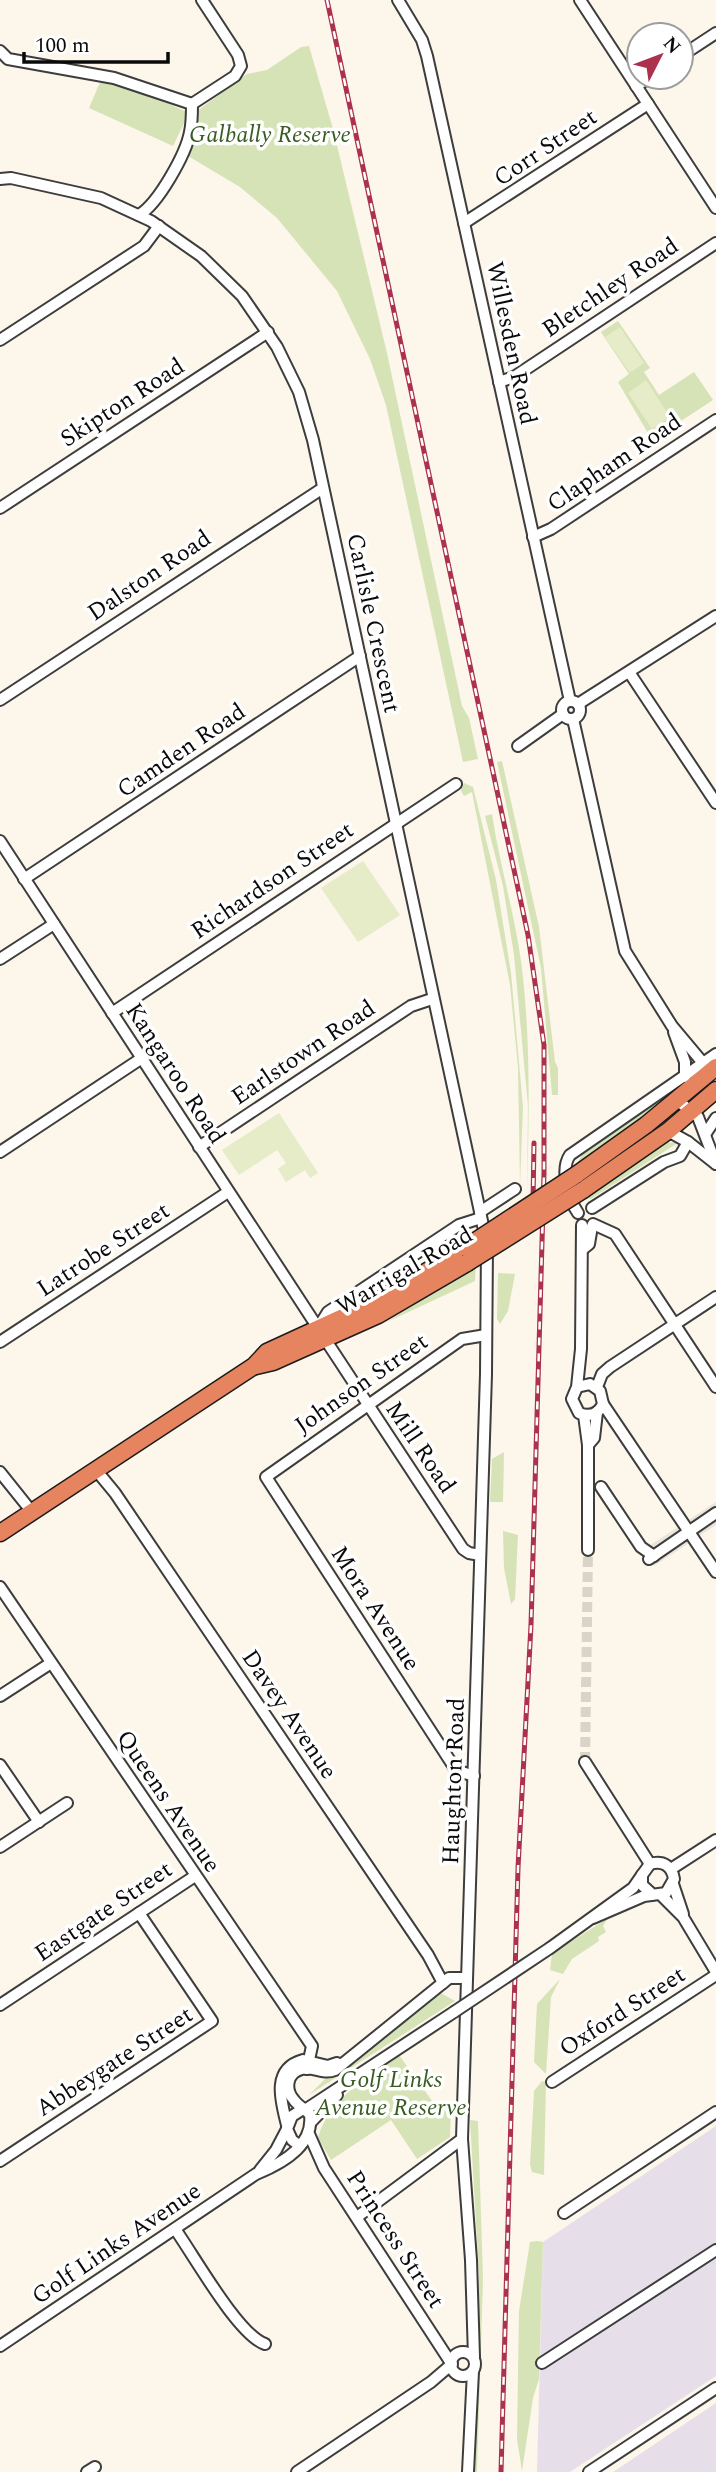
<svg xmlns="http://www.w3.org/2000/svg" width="716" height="2472" font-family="Spectral,serif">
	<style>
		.industrial { fill: #e6dfe9 }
		.green { fill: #d6e3b7 }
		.pitch { fill: #e6ebc8 }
		.plaza { fill: #ebe4db }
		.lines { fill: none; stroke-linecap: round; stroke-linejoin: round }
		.minor-tunnel { stroke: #d9d3c8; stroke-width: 10; stroke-dasharray: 10 5; stroke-linecap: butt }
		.minor-casing { stroke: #3d3d3d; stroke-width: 14 }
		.highway-casing { stroke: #1b1b1b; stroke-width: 19 }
		.minor { stroke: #fff; stroke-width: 10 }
		.highway { stroke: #e6845f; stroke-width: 16 }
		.rail-casing { stroke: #ac314d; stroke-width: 5 }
		.rail { stroke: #fff; stroke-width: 2.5; stroke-dasharray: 8; stroke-linecap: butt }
		.minor-bridge-casing { stroke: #3d3d3d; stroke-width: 14; stroke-linecap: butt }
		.highway-bridge-casing { stroke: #1b1b1b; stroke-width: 19; stroke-linecap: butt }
		.minor-bridge { stroke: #fff; stroke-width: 10 }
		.highway-bridge { stroke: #e6845f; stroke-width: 16 }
		.labels { text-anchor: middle; stroke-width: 7; stroke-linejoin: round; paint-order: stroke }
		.park-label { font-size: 24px; font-style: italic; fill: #385b22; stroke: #fff }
		.street-label { font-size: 24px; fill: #0a0a0a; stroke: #fff }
	</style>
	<rect width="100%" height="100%" fill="#fdf6ea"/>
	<g class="industrial">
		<polygon points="716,2126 716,2376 570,2472 537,2472 543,2242"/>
		<polygon points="716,2403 716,2472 613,2472"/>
	</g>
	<g class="green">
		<polygon points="309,46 333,129 387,353 462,706 469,718 478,759 463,762 386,405 370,359 337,291 277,218 240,187 188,156 197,111 247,74 267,70 301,47"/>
		<polygon points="101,80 143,92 189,113 173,146 89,108"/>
		<polygon points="618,321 650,368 644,372 659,395 694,372 713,400 652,440 618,382 629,374 601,332"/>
		<polygon points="502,761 539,927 555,1062 558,1068 558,1095 552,1095 541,968 497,762"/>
		<polygon points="464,783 473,787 496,880 511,973 523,1107 520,1185 518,1067 510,985 472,792 464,796 461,791"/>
		<path d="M492,814C499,862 514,911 521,961C531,1037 529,1115 527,1192L528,1106L514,955L503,886L485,816Z"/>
		<polygon points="676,1090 649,1115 575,1167 583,1153"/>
		<polygon points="679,1142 591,1199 584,1197 661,1143"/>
		<polygon points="476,1264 475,1281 387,1322"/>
		<polygon points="498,1273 515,1274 508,1311 500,1324 497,1319"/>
		<polygon points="504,1452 503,1502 490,1502 492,1459"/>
		<polygon points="503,1531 518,1535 515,1599 511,1604 504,1568"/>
		<polygon points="608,1918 603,1926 606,1932 598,1937 599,1941 572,1959 563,1974 550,1970 552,1954"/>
		<polygon points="560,1979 551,1997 546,2074 534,2062 537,2004"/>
		<polygon points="439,1992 455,2001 309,2095 328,2076"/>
		<path d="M399,2055L435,2105L451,2106L450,2137L417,2159L391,2120L331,2160L318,2138C328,2100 368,2076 399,2055Z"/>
		<polygon points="542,2081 546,2082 544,2175 532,2172 530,2165 534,2091"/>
		<polygon points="470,2120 478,2121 483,2279 477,2472 472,2472 475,2376 479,2366 475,2351 479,2274"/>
		<polygon points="537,2241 543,2242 539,2379 533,2398 522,2471 517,2439 519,2311 530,2242"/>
	</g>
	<g class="pitch">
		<polygon points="620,327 644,363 630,373 605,337"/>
		<polygon points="646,380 670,417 652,429 628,393"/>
		<polygon points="363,861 400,915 358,942 321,888"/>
		<polygon points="279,1113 318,1173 310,1178 305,1170 286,1182 278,1169 286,1163 277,1150 239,1175 222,1150"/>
	</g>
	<polygon class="plaza" points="716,1502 716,1525 654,1566 643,1550"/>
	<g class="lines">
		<polyline class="minor-tunnel" points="585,1762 588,1550"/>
		<g class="minor-casing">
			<g id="minor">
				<polyline points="398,0 422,40 427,56 570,701"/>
				<polyline points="580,0 716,208"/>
				<polyline points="0,51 8,59 114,78 192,104"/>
				<polyline points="681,56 716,33"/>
				<polyline points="636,86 650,77"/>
				<polyline points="192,104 235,76 241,66 238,55 202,0"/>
				<polyline points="0,179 11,178 101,198 151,221 201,256 242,296 277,347 299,392 313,440 487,1244 486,1374 462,2139 471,2260 474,2357"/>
				<path d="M139,215C158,204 186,154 190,132C192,123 192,113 192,104"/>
				<polyline points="464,223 648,104"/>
				<polyline points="0,340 144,246 159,226"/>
				<polyline points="499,382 514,377 716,243"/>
				<polyline points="0,508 268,332"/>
				<polyline points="533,537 551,529 716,420"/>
				<polyline points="629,672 716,803"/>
				<polyline points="0,700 323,488"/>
				<circle cx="571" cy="710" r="9"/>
				<polyline points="578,704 716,616"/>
				<polyline points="573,719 625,951 672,1026 703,1063"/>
				<polyline points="518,746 563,714"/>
				<polyline points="0,841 318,1328 328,1312 459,1225 481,1218"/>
				<polyline points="24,879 360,656"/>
				<polyline points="0,959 54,924"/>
				<polyline points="112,1013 456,784"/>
				<polyline points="674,1032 685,1062 685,1077"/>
				<polyline points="677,1100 698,1117 716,1164"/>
				<polyline points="668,1131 688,1142 716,1164"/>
				<polyline points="706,1133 716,1118"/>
				<polyline points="199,1147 411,1006 432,999"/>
				<polyline points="0,1152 142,1058"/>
				<polyline points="592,1208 664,1162 680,1156 688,1142"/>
				<polyline points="480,1212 515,1189"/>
				<path d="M578,1213C568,1199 560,1169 570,1155L716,1054"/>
				<polyline points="593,1224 615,1234 716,1387"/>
				<polyline points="584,1248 589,1244 592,1226"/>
				<polyline points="325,1339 463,1549 469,1553 480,1555"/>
				<polyline points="0,1342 228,1192"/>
				<path d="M577,1387L590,1384L600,1391L603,1404C598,1415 589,1417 579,1413L572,1399L577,1387L581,1349L582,1225"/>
				<polyline points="597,1387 602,1374 610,1367 716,1297"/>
				<polyline points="603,1404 716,1572"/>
				<polyline points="584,1415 588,1445 588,1550"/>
				<polyline points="588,1445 594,1438 597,1412"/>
				<polyline points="96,1470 115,1493 428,1955 443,1983"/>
				<polyline points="0,1472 32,1512"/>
				<polyline points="601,1487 641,1547 654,1556"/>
				<polyline points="649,1559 716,1513"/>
				<polyline points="0,1587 312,2046 307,2069"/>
				<polyline points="0,1696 51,1663"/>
				<polyline points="585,1762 650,1864"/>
				<polyline points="0,1765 39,1822"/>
				<polyline points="474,1776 456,1770 266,1477 462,1339 486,1335"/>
				<polyline points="0,1847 67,1803"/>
				<polyline points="671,1869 716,1840"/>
				<polyline points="673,1884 683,1914"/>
				<polyline points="661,1895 683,1917 716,1972"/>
				<path d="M593,1918L644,1896L666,1893L674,1879C672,1866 663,1860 650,1864L642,1875V1885L653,1895"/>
				<polyline points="550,1948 633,1888 642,1875"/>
				<polyline points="0,2005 195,1876"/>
				<polyline points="552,2082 716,1975"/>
				<polyline points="305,2110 454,2012"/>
				<polyline points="311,2122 337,2095"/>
				<path d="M287,2125C281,2101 271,2069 303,2060L328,2066L337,2063"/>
				<polyline points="309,2134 324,2168 451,2363"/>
				<polyline points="300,2146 292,2140 287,2129 292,2116 303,2109"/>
				<polyline points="0,2161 212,2021 139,1913"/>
				<polyline points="260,2170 276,2150 287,2129"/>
				<polyline points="564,2213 716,2112"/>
				<polyline points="357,2217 462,2139"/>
				<path d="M175,2229C193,2254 238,2335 265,2344"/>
				<path d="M0,2346L256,2174C281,2164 314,2146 310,2115C306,2109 299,2107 294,2100C285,2090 286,2073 302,2069C314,2066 322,2075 335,2070L449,1978H466"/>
				<circle cx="463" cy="2364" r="12"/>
				<polyline points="542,2363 716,2250"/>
				<polyline points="87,2472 95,2467"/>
				<polyline points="297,2472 431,2382 452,2364"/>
				<polyline points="468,2472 473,2371"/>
				<polyline points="589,2472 716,2388"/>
			</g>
		</g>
		<g class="highway-casing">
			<g id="highway">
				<polyline points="576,1175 646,1125 716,1067"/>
				<polyline points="583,1190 668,1131 716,1090"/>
				<polyline points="256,1366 273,1362 378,1315 467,1263"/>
				<polyline points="0,1533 254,1366 267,1352 378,1301 465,1248"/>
			</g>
		</g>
		<use href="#minor" class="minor"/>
		<use href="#highway" class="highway"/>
		<g class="rail-casing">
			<g id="rail">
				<polyline points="327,0 528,935 544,1045 544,1173 531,1625 518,1868 501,2472"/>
				<polyline points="533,1202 534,1143"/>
			</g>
		</g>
		<use href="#rail" class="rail"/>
		<g class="minor-bridge-casing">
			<polyline id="minor-bridge" points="454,2012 550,1948"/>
		</g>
		<g class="highway-bridge-casing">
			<g id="highway-bridge">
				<polyline points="465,1248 576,1175"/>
				<polyline points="467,1263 583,1190"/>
			</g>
		</g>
		<use href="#minor-bridge" class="minor-bridge"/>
		<use href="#highway-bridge" class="highway-bridge"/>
	</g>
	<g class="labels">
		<g class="park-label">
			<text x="270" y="142">Galbally Reserve</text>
			<text x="391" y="2087">Golf Links<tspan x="391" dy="28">Avenue Reserve</tspan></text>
		</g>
		<g class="street-label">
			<text transform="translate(545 147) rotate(-34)" y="8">Corr Street</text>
			<text transform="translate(610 287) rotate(-34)" y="8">Bletchley Road</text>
			<text transform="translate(512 343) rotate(78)" y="8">Willesden Road</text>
			<text transform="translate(122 402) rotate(-33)" y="8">Skipton Road</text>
			<text transform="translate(614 462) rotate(-34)" y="8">Clapham Road</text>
			<text transform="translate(149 575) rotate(-34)" y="8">Dalston Road</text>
			<text transform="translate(374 623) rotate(78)" y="8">Carlisle Crescent</text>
			<text transform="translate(181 750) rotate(-34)" y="8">Camden Road</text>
			<text transform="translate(272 880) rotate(-34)" y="8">Richardson Street</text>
			<text transform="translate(303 1052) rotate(-34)" y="8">Earlstown Road</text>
			<text transform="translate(176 1073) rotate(57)" y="8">Kangaroo Road</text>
			<text transform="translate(103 1249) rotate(-33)" y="8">Latrobe Street</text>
			<text transform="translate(404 1270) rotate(-30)" y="8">Warrigal Road</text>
			<text transform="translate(361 1383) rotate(-35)" y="8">Johnson Street</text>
			<text transform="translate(421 1447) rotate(56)" y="8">Mill Road</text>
			<text transform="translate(376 1608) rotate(57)" y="8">Mora Avenue</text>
			<text transform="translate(290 1714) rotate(56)" y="8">Davey Avenue</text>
			<text transform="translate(453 1781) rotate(-88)" y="8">Haughton Road</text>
			<text transform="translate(169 1801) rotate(56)" y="8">Queens Avenue</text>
			<text transform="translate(103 1911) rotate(-34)" y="8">Eastgate Street</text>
			<text transform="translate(622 2011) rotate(-33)" y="8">Oxford Street</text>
			<text transform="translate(114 2061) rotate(-33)" y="8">Abbeygate Street</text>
			<text transform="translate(396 2239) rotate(57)" y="8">Princess Street</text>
			<text transform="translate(116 2243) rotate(-34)" y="8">Golf Links Avenue</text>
		</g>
	</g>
	<g transform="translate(660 56) rotate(48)"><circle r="33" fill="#ffffff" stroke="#9d9d9d" stroke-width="2"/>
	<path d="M0-5L12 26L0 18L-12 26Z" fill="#ac314d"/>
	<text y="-10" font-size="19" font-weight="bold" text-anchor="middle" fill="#0a0a0a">N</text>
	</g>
	<path d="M24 52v10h144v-10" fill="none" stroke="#0a0a0a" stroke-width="3.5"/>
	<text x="35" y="52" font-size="21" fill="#0a0a0a" stroke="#ffffff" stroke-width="5" paint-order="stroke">100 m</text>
</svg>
